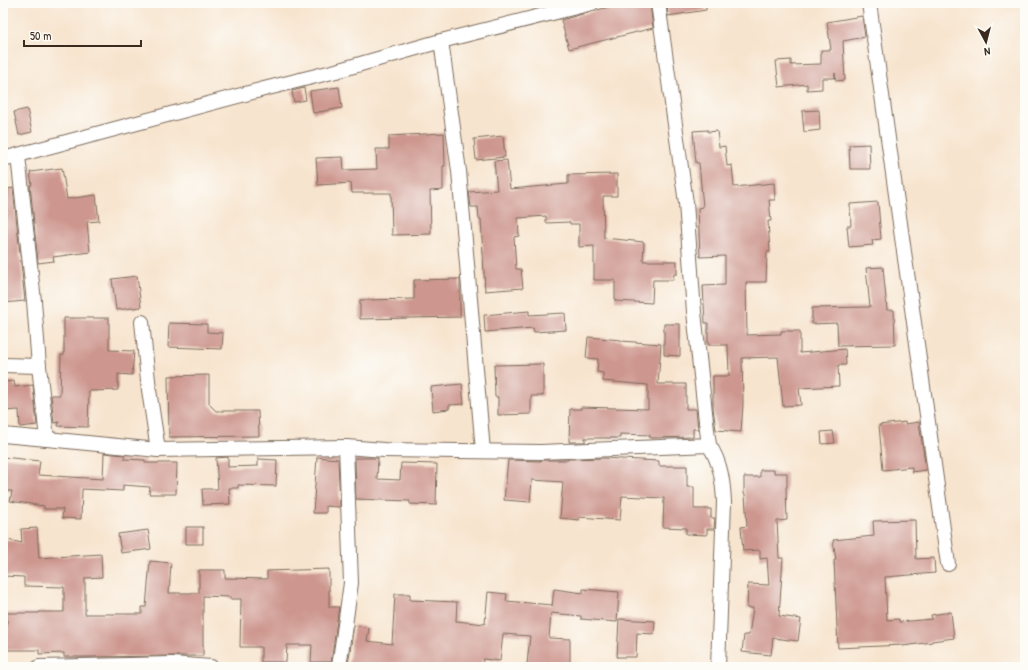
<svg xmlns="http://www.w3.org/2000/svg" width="1028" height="670" font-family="'Patrick Hand',sans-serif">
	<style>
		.building { fill: #cd978f }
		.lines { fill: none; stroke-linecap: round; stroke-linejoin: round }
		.street-casing { stroke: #7d6b5c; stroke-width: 16 }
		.street { stroke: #fff; stroke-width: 14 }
	</style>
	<rect width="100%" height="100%" fill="#fdfcf7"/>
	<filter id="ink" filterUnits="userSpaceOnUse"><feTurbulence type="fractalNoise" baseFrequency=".025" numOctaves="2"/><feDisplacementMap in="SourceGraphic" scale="8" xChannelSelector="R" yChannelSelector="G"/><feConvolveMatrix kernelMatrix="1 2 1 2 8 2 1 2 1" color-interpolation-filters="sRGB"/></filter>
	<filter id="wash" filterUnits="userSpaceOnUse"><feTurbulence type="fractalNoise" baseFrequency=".012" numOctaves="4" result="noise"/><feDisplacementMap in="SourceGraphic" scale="16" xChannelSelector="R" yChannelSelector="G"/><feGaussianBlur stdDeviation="0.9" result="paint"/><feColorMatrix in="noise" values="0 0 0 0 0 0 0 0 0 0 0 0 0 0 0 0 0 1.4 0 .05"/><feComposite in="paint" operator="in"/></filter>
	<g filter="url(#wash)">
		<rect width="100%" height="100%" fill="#f7e4ce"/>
		<g id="blocks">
			<g class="building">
				<polygon points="623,3 650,3 653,28 569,49 561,20"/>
				<polygon points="667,3 706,3 706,10 668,16"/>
				<polygon points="862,16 865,37 843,41 845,80 836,81 835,73 835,78 822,78 822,89 807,90 807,84 779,87 776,61 791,60 791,65 821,64 821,50 831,50 827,22"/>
				<polygon points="339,87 342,108 313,113 310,91"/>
				<polygon points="304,88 306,100 294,102 292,91"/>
				<polygon points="27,109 32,132 19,135 14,112"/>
				<polygon points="819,110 820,130 804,132 802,111"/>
				<polygon points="708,130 708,132 717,131 719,147 725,146 727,166 732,165 734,187 774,183 775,200 769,200 771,221 768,221 770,252 767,252 766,282 746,282 747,335 781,334 781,331 800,331 800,353 845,349 846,365 838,365 839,386 799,388 801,405 783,406 778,357 742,358 743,404 741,432 716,430 713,408 713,376 729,376 728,345 708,345 708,323 705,323 703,286 725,285 725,256 700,257 698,208 703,207 699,163 696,163 693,131"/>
				<polygon points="444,133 445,166 443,166 443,190 430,191 431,234 392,235 391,193 352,193 351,183 318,185 316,158 343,157 344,170 377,169 376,149 389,149 389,136"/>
				<polygon points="503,136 505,157 476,160 474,139"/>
				<polygon points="869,144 870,169 850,169 849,145"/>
				<polygon points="507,160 510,189 568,184 568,175 617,174 617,196 603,196 604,238 644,242 643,261 677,261 677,274 674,274 673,280 653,280 652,303 615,301 615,280 594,280 594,246 579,247 579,224 570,224 570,222 546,223 546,216 518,218 519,236 514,237 516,269 521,269 523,288 485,291 481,219 479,219 478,207 471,207 469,192 497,190 494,161"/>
				<polygon points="62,168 67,199 96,195 99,221 87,222 90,252 53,257 54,261 38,263 30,185 32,185 30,172"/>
				<polygon points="13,188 25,301 3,303 3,190"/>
				<polygon points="878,202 881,239 872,240 873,245 849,247 847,226 851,226 850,204"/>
				<polygon points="883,267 887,310 894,310 895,345 838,346 837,323 812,324 812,308 870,307 866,268"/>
				<polygon points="137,276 141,307 116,310 112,279"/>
				<polygon points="460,279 460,317 360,319 360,300 414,299 414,280"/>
				<polygon points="529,311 529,315 565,313 566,330 534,332 533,328 485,332 484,315"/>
				<polygon points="64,318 109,318 109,350 134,351 132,375 118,374 118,390 89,391 88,427 58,426 59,422 54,423 51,395 60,395 61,355 64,355"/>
				<polygon points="169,323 207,324 207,332 223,333 222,349 168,347"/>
				<polygon points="664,324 680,324 680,356 664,355"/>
				<polygon points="588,337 621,340 621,341 661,344 658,384 686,384 686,409 696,409 698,429 693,429 693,437 650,438 650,435 620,434 620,438 585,438 585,442 569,442 570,409 581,409 581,407 648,409 648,385 603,381 603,373 597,372 598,359 586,358"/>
				<polygon points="543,364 543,396 531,396 531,414 498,415 498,397 495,397 494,365"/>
				<polygon points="209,375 209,404 216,411 258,411 259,436 169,437 168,376"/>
				<polygon points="14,381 15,387 33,385 37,425 20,427 19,410 3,411 3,382"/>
				<polygon points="462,384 464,404 449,405 449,409 433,411 431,387"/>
				<polygon points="905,422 905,424 919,422 926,470 912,472 912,467 883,470 879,425"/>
				<polygon points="833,431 835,443 822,444 821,432"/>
				<polygon points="104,453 125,455 124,459 145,460 145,463 177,463 176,494 149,494 150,487 123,485 123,491 82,489 81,519 62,518 63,509 44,509 44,506 10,501 12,491 3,491 3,457 40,461 38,475 103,479"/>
				<polygon points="228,457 228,467 258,466 258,459 277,460 276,486 238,485 238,488 229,488 230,504 203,505 202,489 218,489 216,458"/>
				<polygon points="317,457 338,459 340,507 326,506 326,513 313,513"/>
				<polygon points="355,458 378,458 377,479 400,480 401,463 437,464 436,505 410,504 410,501 356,499"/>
				<polygon points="603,458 659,461 659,466 687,466 687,487 694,487 694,509 711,509 711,518 715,518 714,529 707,529 707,535 686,534 686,528 663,527 664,498 622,496 620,520 579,517 579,520 560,518 563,482 532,480 530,502 504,500 508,460 541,461 541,460 568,460 568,459"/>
				<polygon points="760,470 774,470 774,473 787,473 787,487 786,487 787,520 777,521 779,558 783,558 779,616 801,619 798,641 773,638 771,655 742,652 744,635 749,635 753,608 747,608 748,584 769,585 767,558 760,559 760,550 743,551 741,527 747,526 745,494 744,494 744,477 760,477"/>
				<polygon points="915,520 916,559 934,558 935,573 885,577 887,620 899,619 899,622 932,619 931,615 951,612 954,638 932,641 932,642 903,646 903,645 838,648 834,560 836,560 833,540 874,536 873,521"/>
				<rect x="186" y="527" width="17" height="17"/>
				<polygon points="37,528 39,558 101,554 102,577 85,578 85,614 142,614 142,607 146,607 150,561 171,563 169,593 199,593 199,570 225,570 225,578 267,579 267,571 329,569 329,607 339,607 331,662 311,662 312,645 287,645 286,662 261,662 261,647 240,647 241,599 230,599 230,597 203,596 203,656 172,656 88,657 64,657 64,653 39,654 39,650 3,650 3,627 7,627 7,613 39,613 39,612 64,612 64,587 24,586 24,577 3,576 3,539 22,543 21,529"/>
				<polygon points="148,530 151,549 121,553 118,534"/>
				<polygon points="554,589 583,593 583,589 619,592 617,622 581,619 581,616 551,613 549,638 570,639 570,663 547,663 547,666 527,664 530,636 503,634 500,661 483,659 482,667 464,667 449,666 449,667 384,667 364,664 364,667 361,667 348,665 354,625 369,628 367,641 392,644 395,594 410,594 410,600 457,602 456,621 485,624 488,592 507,594 506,601 552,605 552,606"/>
				<polygon points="619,619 655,621 654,634 637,633 636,657 617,657"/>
			</g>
		</g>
	</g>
	<g filter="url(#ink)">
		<use href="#blocks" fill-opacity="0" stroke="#7d6b5c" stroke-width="1"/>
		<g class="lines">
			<g class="street-casing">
				<g id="street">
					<polyline points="869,3 948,564"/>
					<polyline points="441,41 459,171 483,451"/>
					<polyline points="18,156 34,301 39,366 47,439 158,450 346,447 384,450 541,452 709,445 707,430 694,312 686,203 658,3"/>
					<polyline points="3,159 264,89 336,71 441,41 592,3"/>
					<polyline points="142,322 149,390 158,450"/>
					<polyline points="3,365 39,366"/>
					<polyline points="3,435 47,439"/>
					<path d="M709,445C721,463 723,482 724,502L718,667"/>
					<polyline points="39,667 172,664 211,667"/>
					<polyline points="339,667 351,583 346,447"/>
				</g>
			</g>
			<use href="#street" class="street"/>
		</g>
	</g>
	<rect width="1028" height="670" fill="none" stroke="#fdfcf7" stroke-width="16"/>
	<g transform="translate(986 42) rotate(173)" stroke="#fdfcf7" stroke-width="3" paint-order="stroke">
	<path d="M0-3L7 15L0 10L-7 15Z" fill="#3b2a1e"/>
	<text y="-6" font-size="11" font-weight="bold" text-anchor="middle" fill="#3b2a1e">N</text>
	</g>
	<path d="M24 40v6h117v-6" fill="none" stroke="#3b2a1e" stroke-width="2"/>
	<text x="30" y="40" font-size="12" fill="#3b2a1e" stroke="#fdfcf7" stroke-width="3" paint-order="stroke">50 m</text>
</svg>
